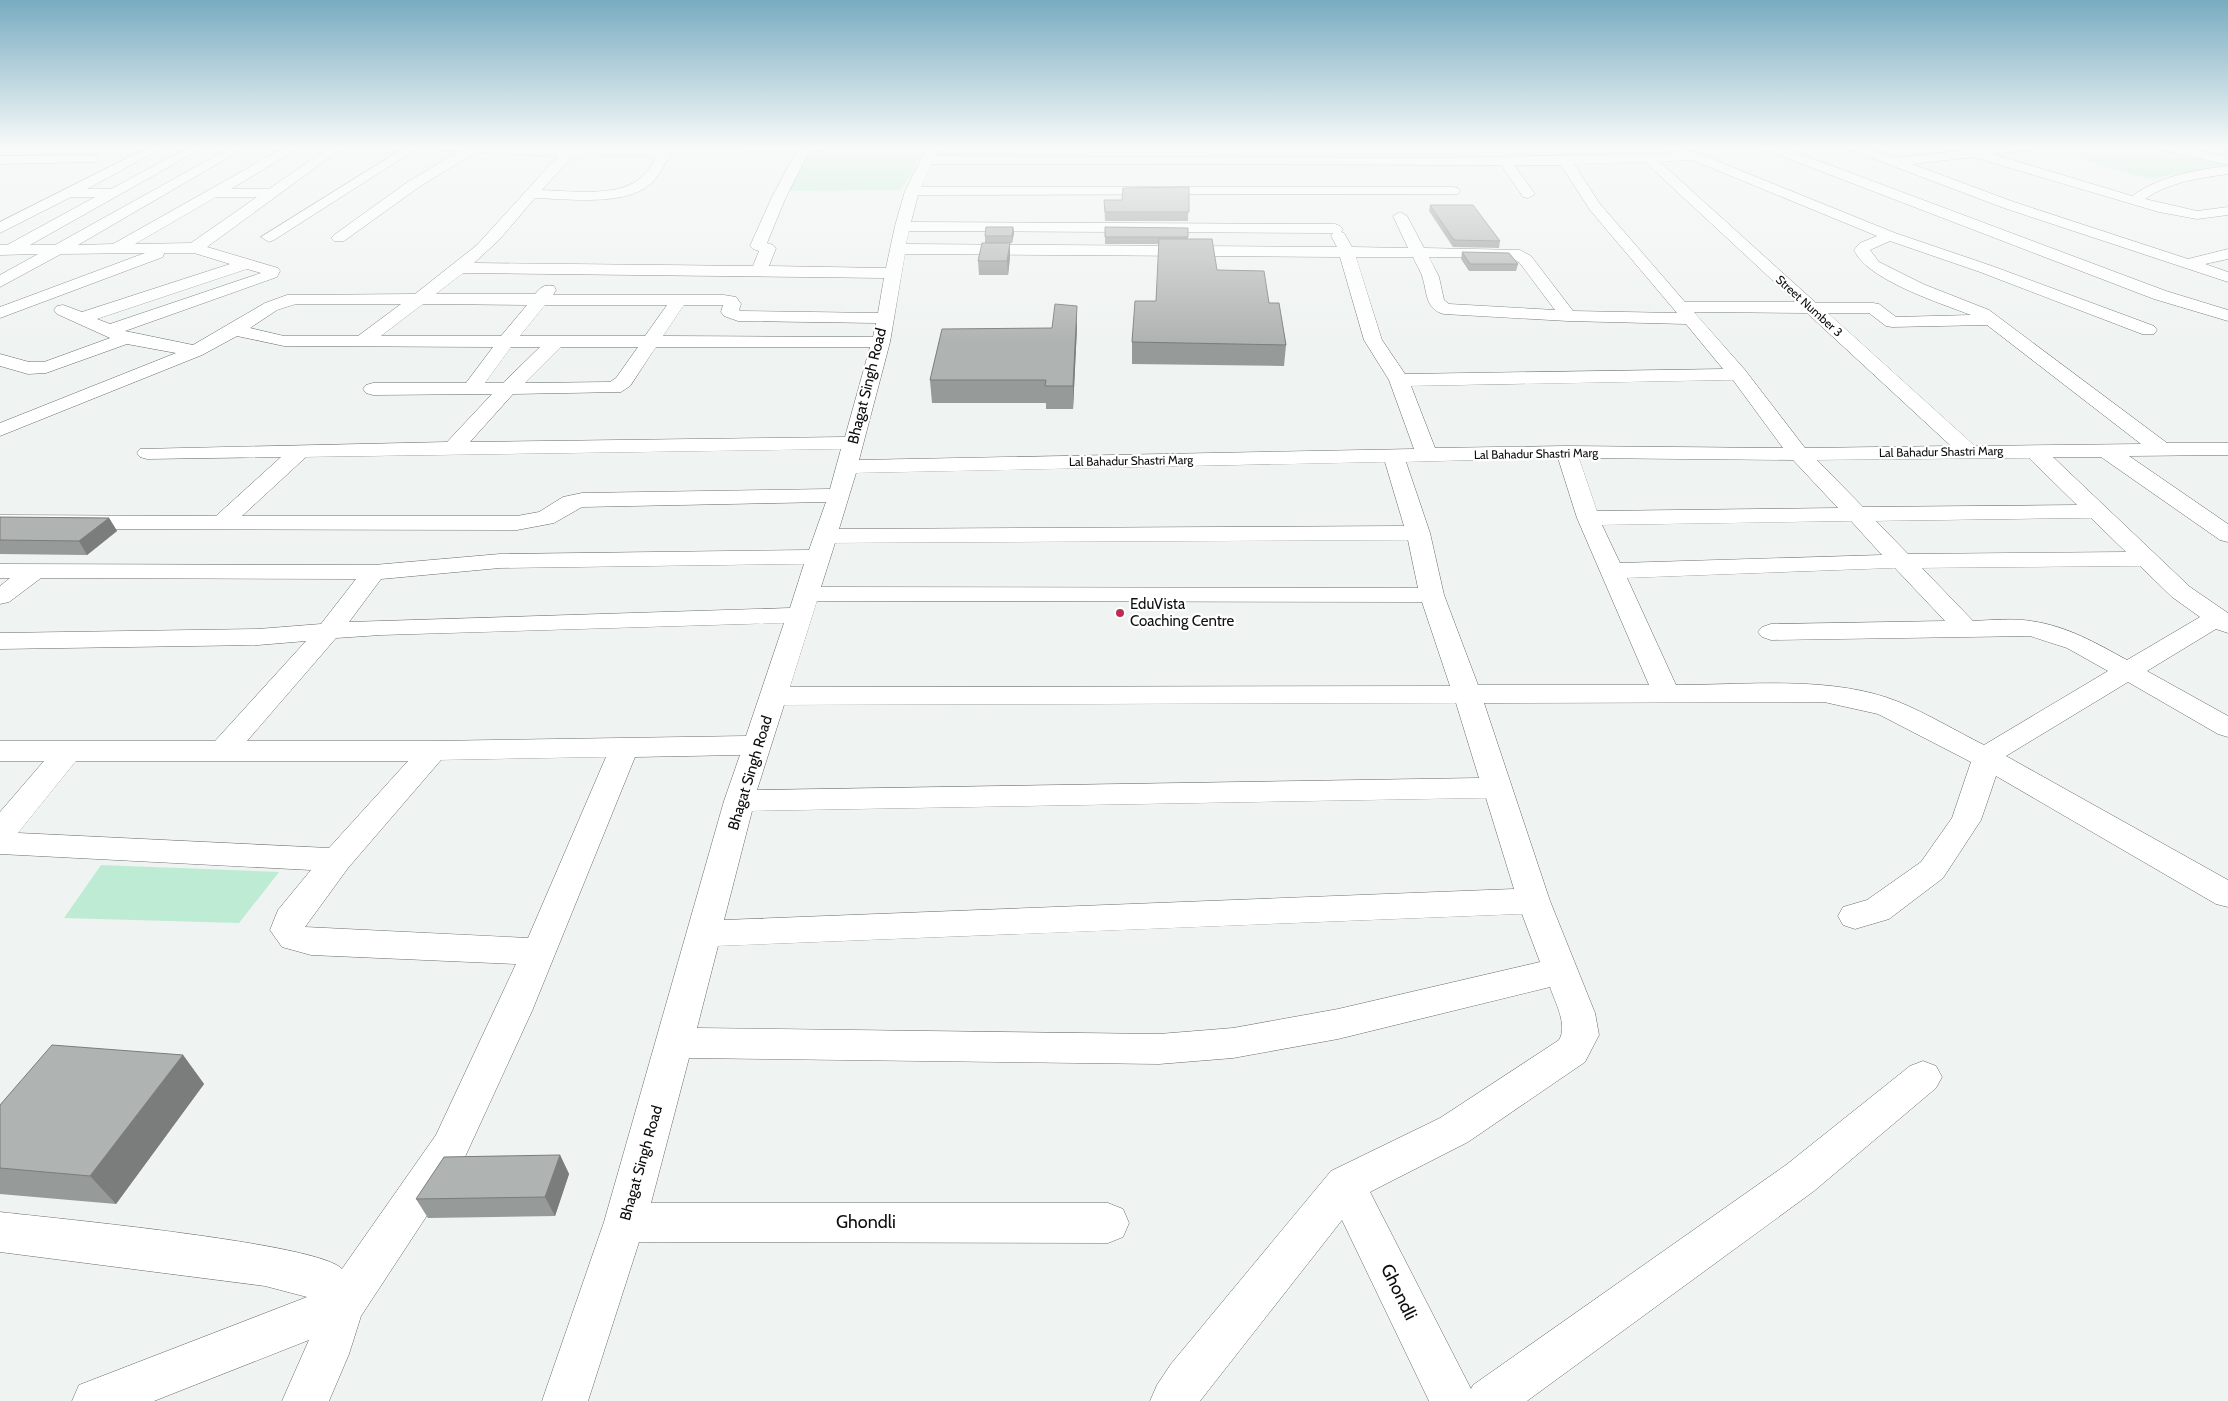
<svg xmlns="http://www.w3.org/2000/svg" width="2228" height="1401" font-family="Cabin,sans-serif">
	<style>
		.green { fill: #beebd3 }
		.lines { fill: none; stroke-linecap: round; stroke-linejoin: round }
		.minor-casing { stroke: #686c69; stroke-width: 1 }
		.minor { fill: #fff; fill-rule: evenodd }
		.wall { fill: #969a98 }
		.shaded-wall { fill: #7a7d7c }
		.building { fill: #afb3b1; stroke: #7a7d7c }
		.poi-dot { fill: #bd2c51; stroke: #fff; stroke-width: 2 }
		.labels { text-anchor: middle; stroke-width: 4.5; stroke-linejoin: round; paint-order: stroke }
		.far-street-label { font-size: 12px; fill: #0d0e0d; stroke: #fff }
		.street-label { font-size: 15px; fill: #0d0e0d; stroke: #fff }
		.poi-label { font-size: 15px; fill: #0d0e0d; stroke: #fff; text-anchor: start }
		.near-street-label { font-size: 18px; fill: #0d0e0d; stroke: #fff }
	</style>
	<rect width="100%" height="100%" fill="#eff3f1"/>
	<g class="green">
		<polygon points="2060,146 2145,146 2228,165 2149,179 2047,149"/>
		<polygon points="921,148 915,169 900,190 785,191 810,149"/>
		<polygon points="101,865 279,872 239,923 64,918"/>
	</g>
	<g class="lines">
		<g class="minor-casing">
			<g id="minor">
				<path d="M151,146H166L87,189H111L191,146H206L30,245H55L233,146H248L78,245L113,244L287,146H302L231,189H269L331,146H345L207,247L278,268L280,271L277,277L125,331L193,345L265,303L287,295L415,294L477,245L558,156L476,152L419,187L344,241H334L331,238L334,235L409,181L460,151L443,150L437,146L584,148L825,146L824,149L810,150L786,197L767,243L773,245L776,248L769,266L886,268L895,226L905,191L928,146H940L936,156L1436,158L1675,153L1663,146H1680L1895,233L1992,266L2154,326L2157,330L2154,334H2142L1980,272L1890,241L1870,250L1879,262L1923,284L1989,310L2167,443H2228V455L2129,456L2228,524V542L2220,540L2101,457H2053L2190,587L2228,613V633L2216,629L2147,671L2228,716V737L2218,734L2128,682L2006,756L2228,880V907L2216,904L1996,776L1981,820L1943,878L1889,919L1855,929L1843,925L1838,916L1843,907L1867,900L1921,862L1952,818L1971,762L1878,714L1824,702L1484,703L1550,901L1595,1013L1599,1035L1585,1062L1468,1142L1370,1192L1471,1389L1473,1385L1786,1165L1910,1066L1923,1061L1936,1066L1942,1077L1936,1088L1814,1191L1527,1401H1429L1342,1220L1200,1401H1150L1157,1385L1171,1364L1331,1171L1440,1118L1559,1040C1568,1025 1555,1002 1550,987L1338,1039L1233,1058L1159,1064L689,1058L651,1203H1108L1123,1209L1129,1223L1123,1237L1108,1243L639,1242L588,1401H542L604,1222L724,801L740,755L635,757L532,1011L464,1159L361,1316L349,1354L329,1401H282L309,1340L154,1401H72L79,1385L307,1297L265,1286L0,1252V1212C50,1218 320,1243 342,1269L436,1135L516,964L311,955L282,947L270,930L278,910L311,870L0,854V812L44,761H0V741H215L306,641L258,645L0,649V633L258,629L321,624L356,579L41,578L9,602L0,604V586L10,578H0V564L374,565L500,554L809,550L826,502L582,507L554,523L517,530L0,529V515L216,516L281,457L147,459L140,457L137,453L140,449L447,442L492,394L373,395L366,393L363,389L366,385L373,383H466L493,347L284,346L237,336L202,355L0,436V423L176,353L127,344L46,373L28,374L0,366V354L29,362H44L110,338L57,314L54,310L57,306L63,305L82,312L230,264L194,253H164L163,257L0,318V307L145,253L61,254L0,287V275L38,254L0,255V245H7L95,197H71L0,233V222ZM797,150L772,197L750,246L753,249L759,251L753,266L474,263L499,240L535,198C567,199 622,206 648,186C658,179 664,165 670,155ZM657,155C652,164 647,174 638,180C616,197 569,191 542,190L573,156ZM1692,160L1877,236L1860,243L1854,250C1867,280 1940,303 1971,315L1896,317L1879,304L1873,303H1816L1660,162ZM1645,162L1796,302H1685L1600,204L1574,164ZM932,164L1501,165L1523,197L1528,198L1535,194L1514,165H1561L1590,210L1677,313L1573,311L1531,256L1520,250L1424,248L1407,216L1400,212L1393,216L1408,248L1352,247L1344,233L1341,232L1343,229L1340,226L1335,224L911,222L918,195L1458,194L1460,191L1458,188L1453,187H921ZM216,197H257L191,243L135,244ZM909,231L1333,233L1331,236L1337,247L906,244ZM905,254L1340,257L1364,340L1389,380L1414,449L859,460L890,342ZM1356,257H1413C1416,264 1421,271 1423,279C1427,293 1426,310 1444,314L1568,321L1686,324L1723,369L1405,374L1382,340ZM1429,257L1511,258L1519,262L1555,310L1449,304L1444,300L1439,277ZM247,269L261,273L110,324L97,319ZM463,273L884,278L878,313L741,311L739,310L741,304L736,297L724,295H553L556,290L554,286C544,284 541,287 535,294H436ZM296,304H401L358,336H284L250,328L277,310ZM423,304L527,305L501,336H381ZM545,305H667L645,336H520ZM684,305H723L721,312L724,316L738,321L876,323L873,337L663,336ZM1694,312L1807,313L1951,446L1805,448L1745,370ZM1828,313H1869L1886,326L1892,327L1987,325L2141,444L1975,446ZM511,347H540L503,383H485ZM561,347H638L616,378L610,382L525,383ZM656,347H870L845,437L470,442L513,394L621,392L630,386ZM1733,380L1783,448L1566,446L1435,448L1411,386ZM841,449L830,489L582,493L563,497L539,512L517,516H242L306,457ZM1558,458L1577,518L1649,685H1478L1444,595L1430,533L1406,462ZM1579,458L1793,460L1838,508L1597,511ZM2029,458L2077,505L1863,507L1817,460ZM1385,462L1404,526L839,529L856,473ZM2091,518L2126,552L1908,554L1876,521ZM1851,521L1882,555L1620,563L1602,525ZM1408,540L1418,588L821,587L835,543ZM804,564L790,608L349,622L381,579L500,568ZM2140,566L2172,597L2200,617L2127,660C2096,643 2067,626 2031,621C2013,618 1992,620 1973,621L1922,568ZM1895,568L1945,621L1771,624L1762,627L1758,632L1762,637L1771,640L2030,636L2067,648L2108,671L1984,745C1956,731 1928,714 1899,702C1833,675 1746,685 1676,685L1627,578ZM817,601L1422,602L1450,686L790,687ZM784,623L746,736L433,741H247L336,638L381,635ZM1456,703L1479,778L757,790L784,705ZM606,757L528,938L305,927L348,868L441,760ZM76,761H408L329,848L18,833ZM1486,798L1514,889L724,920L752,811ZM1522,914L1540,962L1338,1009L1233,1028L1159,1034L697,1028L718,946Z"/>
				<polygon points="407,146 421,146 274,240 269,242 261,237"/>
				<polygon points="1762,146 1779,146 2166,291 2228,310 2228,321 2154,299 1763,149"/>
				<path d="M1847,146H1864L1897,158L1999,146H2036L2030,150L1993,154L2132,196C2160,176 2195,170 2228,166V174C2200,178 2169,182 2145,199L2197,211L2228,207V215L2197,219L2159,212L1973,157L1912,164L2014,202L2188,259L2228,249V259L2205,264L2228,272V282L2004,208L1848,149Z"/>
				<polygon points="2157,146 2179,146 2228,157 2228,165 2158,149"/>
				<polygon points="90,155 95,156 97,159 95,162 0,164 0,156"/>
			</g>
		</g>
		<use href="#minor" class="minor"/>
	</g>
	<g class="wall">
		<polygon points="1189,187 1188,221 1105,221 1104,200 1122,200"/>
		<polygon points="1430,205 1500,241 1499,248 1453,247 1429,211"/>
		<polygon points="1013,227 1014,233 1012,243 985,243 985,236"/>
		<polygon points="1105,227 1188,228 1188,239 1217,270 1269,303 1286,345 1284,366 1132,364 1132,342 1156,301 1159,244 1105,244"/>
		<polygon points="1010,243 1010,257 1008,275 979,275 978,261"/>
		<polygon points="1462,252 1518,264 1516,271 1469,271 1461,259"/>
		<polygon points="1077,327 1073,409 1046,409 1046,403 932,403 930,380 1052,328"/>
		<polygon points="0,517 109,518 117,531 87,555 0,554"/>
		<polygon points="183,1055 204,1084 116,1204 0,1194 0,1105"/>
		<polygon points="560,1155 569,1174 555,1216 428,1218 416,1199"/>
	</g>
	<g class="shaded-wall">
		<polygon points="1013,227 1014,233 1012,243 1012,236"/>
		<polygon points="1010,243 1010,257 1008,275 1007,261"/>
		<polygon points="1077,306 1077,327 1073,409 1073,386"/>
		<polygon points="109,518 117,531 87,555 79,541"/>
		<polygon points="183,1055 204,1084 116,1204 90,1176"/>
		<polygon points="560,1155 569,1174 555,1216 545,1197"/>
	</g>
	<g class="building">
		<polygon points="1189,187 1189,212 1105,212 1104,200 1122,200 1123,188"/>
		<polygon points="1430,205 1473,205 1500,241 1454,240"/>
		<polygon points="986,227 1013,227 1012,236 985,236"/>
		<polygon points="1105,227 1188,228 1188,237 1105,237"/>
		<polygon points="1159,239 1212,239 1217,270 1264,271 1269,303 1279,303 1286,345 1132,342 1135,301 1156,301"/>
		<polygon points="982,243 1010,243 1007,261 978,261"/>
		<polygon points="1462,252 1509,253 1518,264 1470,264"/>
		<polygon points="1055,304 1077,306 1073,386 1045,386 1046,380 930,380 942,329 1052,328"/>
		<polygon points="0,517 109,518 79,541 0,540"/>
		<polygon points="52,1045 183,1055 90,1176 0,1168 0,1105"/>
		<polygon points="560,1155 545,1197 416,1199 444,1157"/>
	</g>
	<linearGradient id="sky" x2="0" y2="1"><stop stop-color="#78acc1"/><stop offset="0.43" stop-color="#f8faf9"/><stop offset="1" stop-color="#f8faf9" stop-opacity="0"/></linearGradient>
	<rect width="2228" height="342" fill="url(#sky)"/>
	<circle class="poi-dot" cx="1120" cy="613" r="5"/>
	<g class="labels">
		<g class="far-street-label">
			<text transform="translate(1809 306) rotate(42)" y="4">Street Number 3</text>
			<text transform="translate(1941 452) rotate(-1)" y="4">Lal Bahadur Shastri Marg</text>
			<text transform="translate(1536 454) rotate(-1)" y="4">Lal Bahadur Shastri Marg</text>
			<text transform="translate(1131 461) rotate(-1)" y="4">Lal Bahadur Shastri Marg</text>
		</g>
		<g class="street-label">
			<text transform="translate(867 386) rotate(-76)" y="5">Bhagat Singh Road</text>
			<text transform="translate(750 773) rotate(-73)" y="5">Bhagat Singh Road</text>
			<text transform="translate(641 1163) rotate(-74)" y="5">Bhagat Singh Road</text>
		</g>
		<g class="poi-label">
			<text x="1130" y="609">EduVista<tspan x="1130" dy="17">Coaching Centre</tspan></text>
		</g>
		<g class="near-street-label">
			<text x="866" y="1228">Ghondli</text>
			<text transform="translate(1399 1292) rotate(64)" y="6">Ghondli</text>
		</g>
	</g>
</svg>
